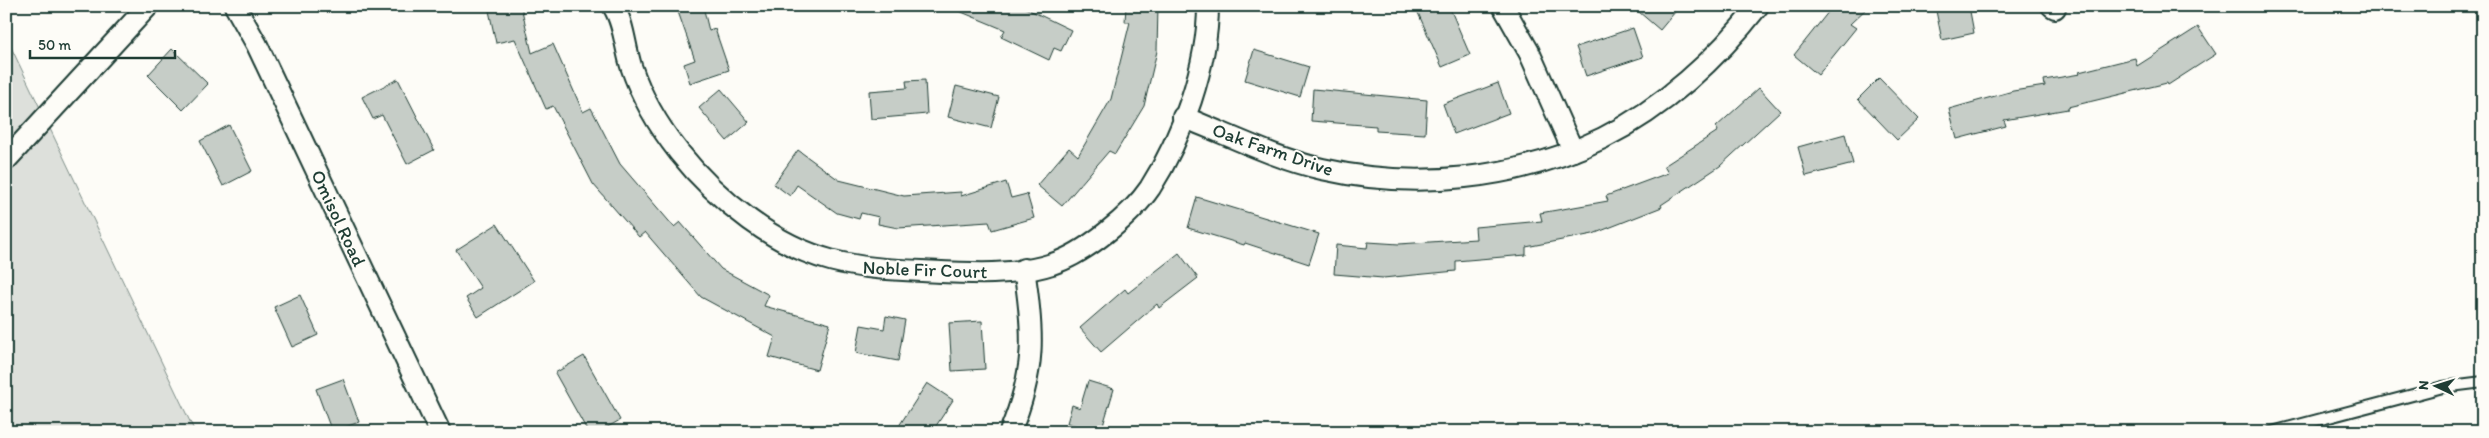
<svg xmlns="http://www.w3.org/2000/svg" width="2489" height="438" font-family="Itim,sans-serif">
	<style>
		.green { fill: #dde0db; stroke: #7e8e88 }
		.building { fill: #c6cdc7; stroke: #1f3d34 }
		.lines { fill: none; stroke-linecap: round; stroke-linejoin: round }
		.service-casing { stroke: #1f3d34; stroke-width: 14 }
		.minor-casing { stroke: #1f3d34; stroke-width: 24 }
		.service { stroke: #fdfcf7; stroke-width: 10 }
		.minor { stroke: #fdfcf7; stroke-width: 20 }
		.labels { text-anchor: middle; stroke-width: 4; stroke-linejoin: round; paint-order: stroke }
		.street-label { font-size: 19px; fill: #1f3d34; stroke: #fdfcf7 }
	</style>
	<rect width="100%" height="100%" fill="#fdfcf7"/>
	<filter id="ink" filterUnits="userSpaceOnUse"><feTurbulence type="fractalNoise" baseFrequency=".02" numOctaves="2"/><feDisplacementMap in="SourceGraphic" scale="10" xChannelSelector="R" yChannelSelector="G"/><feConvolveMatrix kernelMatrix="1 2 1 2 8 2 1 2 1" color-interpolation-filters="sRGB"/></filter>
	<g filter="url(#ink)">
		<polygon class="green" points="6,36 9,43 195,432 6,432"/>
		<g class="building">
			<polygon points="488,6 521,6 532,53 553,44 583,112 591,108 620,164 674,227 680,222 721,269 769,295 764,306 830,324 817,370 769,357 775,337 701,297 645,232 639,237 593,184 553,106 546,109 515,39 496,43"/>
			<polygon points="676,6 703,6 709,31 715,29 729,70 690,83 684,64 695,60"/>
			<polygon points="947,6 1021,6 1071,30 1061,51 1054,48 1049,60 1001,37 1005,30"/>
			<polygon points="1126,6 1158,6 1157,51 1144,106 1115,154 1109,151 1062,206 1037,185 1069,148 1078,156 1111,99 1130,22 1125,22"/>
			<polygon points="1415,6 1449,6 1470,55 1442,67"/>
			<polygon points="1632,6 1680,6 1660,30"/>
			<polygon points="1833,6 1869,6 1850,24 1856,28 1818,75 1794,55"/>
			<polygon points="1935,6 1969,6 1974,33 1942,40"/>
			<polygon points="2198,27 2216,54 2168,85 2167,83 2068,107 2068,109 2004,120 2006,126 1957,139 1949,109 2013,91 2045,86 2044,80 2080,74 2079,72 2135,58 2137,66"/>
			<polygon points="1633,28 1643,57 1586,76 1576,47"/>
			<polygon points="172,49 208,84 183,110 148,75"/>
			<polygon points="1254,50 1309,67 1300,97 1245,80"/>
			<polygon points="1879,78 1919,119 1897,140 1858,99"/>
			<polygon points="398,79 434,150 407,164 382,115 373,119 362,97"/>
			<polygon points="925,80 927,114 871,119 869,91 907,88 906,81"/>
			<polygon points="1498,83 1509,113 1454,134 1443,104"/>
			<polygon points="956,86 999,97 991,128 948,117"/>
			<polygon points="1759,88 1780,111 1720,166 1661,205 1662,207 1593,234 1526,247 1526,255 1456,261 1456,271 1383,278 1334,274 1336,245 1367,248 1368,242 1399,244 1476,239 1475,227 1542,221 1540,213 1608,201 1606,196 1668,173 1664,166 1718,131 1716,127"/>
			<polygon points="721,89 749,122 727,141 699,108"/>
			<polygon points="1313,89 1427,100 1425,134 1376,131 1376,126 1311,121"/>
			<polygon points="229,125 252,171 223,186 200,141"/>
			<polygon points="1845,134 1853,164 1806,176 1798,147"/>
			<polygon points="798,150 839,180 904,196 961,192 961,196 1006,182 1011,198 1027,194 1034,218 992,230 989,222 898,228 878,224 879,217 861,213 859,219 837,213 797,185 790,196 774,184"/>
			<polygon points="1197,197 1319,234 1309,264 1245,243 1244,245 1188,228"/>
			<polygon points="497,224 534,281 478,317 466,298 481,288 456,250"/>
			<polygon points="1179,253 1198,278 1159,308 1157,304 1101,352 1080,328 1125,289 1128,293"/>
			<polygon points="300,295 318,335 292,347 274,307"/>
			<polygon points="886,316 905,320 898,361 856,353 861,325 884,329"/>
			<polygon points="982,321 985,369 952,371 949,323"/>
			<polygon points="584,356 620,420 599,432 588,432 555,373"/>
			<polygon points="343,379 359,422 332,432 316,389"/>
			<polygon points="1088,381 1114,389 1101,432 1067,423 1072,405 1080,408"/>
			<polygon points="927,383 953,400 932,432 895,432"/>
		</g>
		<g class="lines">
			<g class="service-casing">
				<polyline id="service" points="2272,432 2443,387 2483,382"/>
			</g>
			<g class="minor-casing">
				<g id="minor">
					<polyline points="235,6 257,45 440,432"/>
					<path d="M613,6C624,23 625,47 631,66C652,128 698,182 750,220C809,263 852,268 922,271C962,273 1014,277 1052,264C1084,254 1131,216 1150,188C1182,138 1208,65 1208,6"/>
					<polyline points="1503,6 1529,52 1573,151"/>
					<polyline points="2052,6 2055,8"/>
					<path d="M1183,117C1229,135 1274,158 1322,169C1414,190 1517,180 1603,138C1663,108 1717,59 1758,6"/>
					<polyline points="6,160 148,6"/>
					<path d="M1010,432C1036,370 1034,333 1024,269"/>
				</g>
			</g>
			<use href="#service" class="service"/>
			<use href="#minor" class="minor"/>
		</g>
	</g>
	<g class="labels">
		<g class="street-label">
			<text transform="translate(1273 149) rotate(19)" y="7">Oak Farm Drive</text>
			<text transform="translate(339 218) rotate(65)" y="7">Omisol Road</text>
			<text transform="translate(925 269) rotate(2)" y="7">Noble Fir Court</text>
		</g>
	</g>
	<rect width="2489" height="438" fill="none" stroke="#fdfcf7" stroke-width="25"/>
	<rect x="12" y="12" width="2464" height="413" fill="none" stroke="#1f3d34" stroke-width="2" filter="url(#ink)"/>
	<g transform="translate(2436 386) rotate(274)" stroke="#fdfcf7" stroke-width="4" paint-order="stroke">
	<path d="M0-4L9 19L0 12L-9 19Z" fill="#1f3d34"/>
	<text y="-8" font-size="14" font-weight="bold" text-anchor="middle" fill="#1f3d34">N</text>
	</g>
	<path d="M30 50v8h145v-8" fill="none" stroke="#1f3d34" stroke-width="2.5"/>
	<text x="38" y="50" font-size="15" fill="#1f3d34" stroke="#fdfcf7" stroke-width="4" paint-order="stroke">50 m</text>
</svg>
